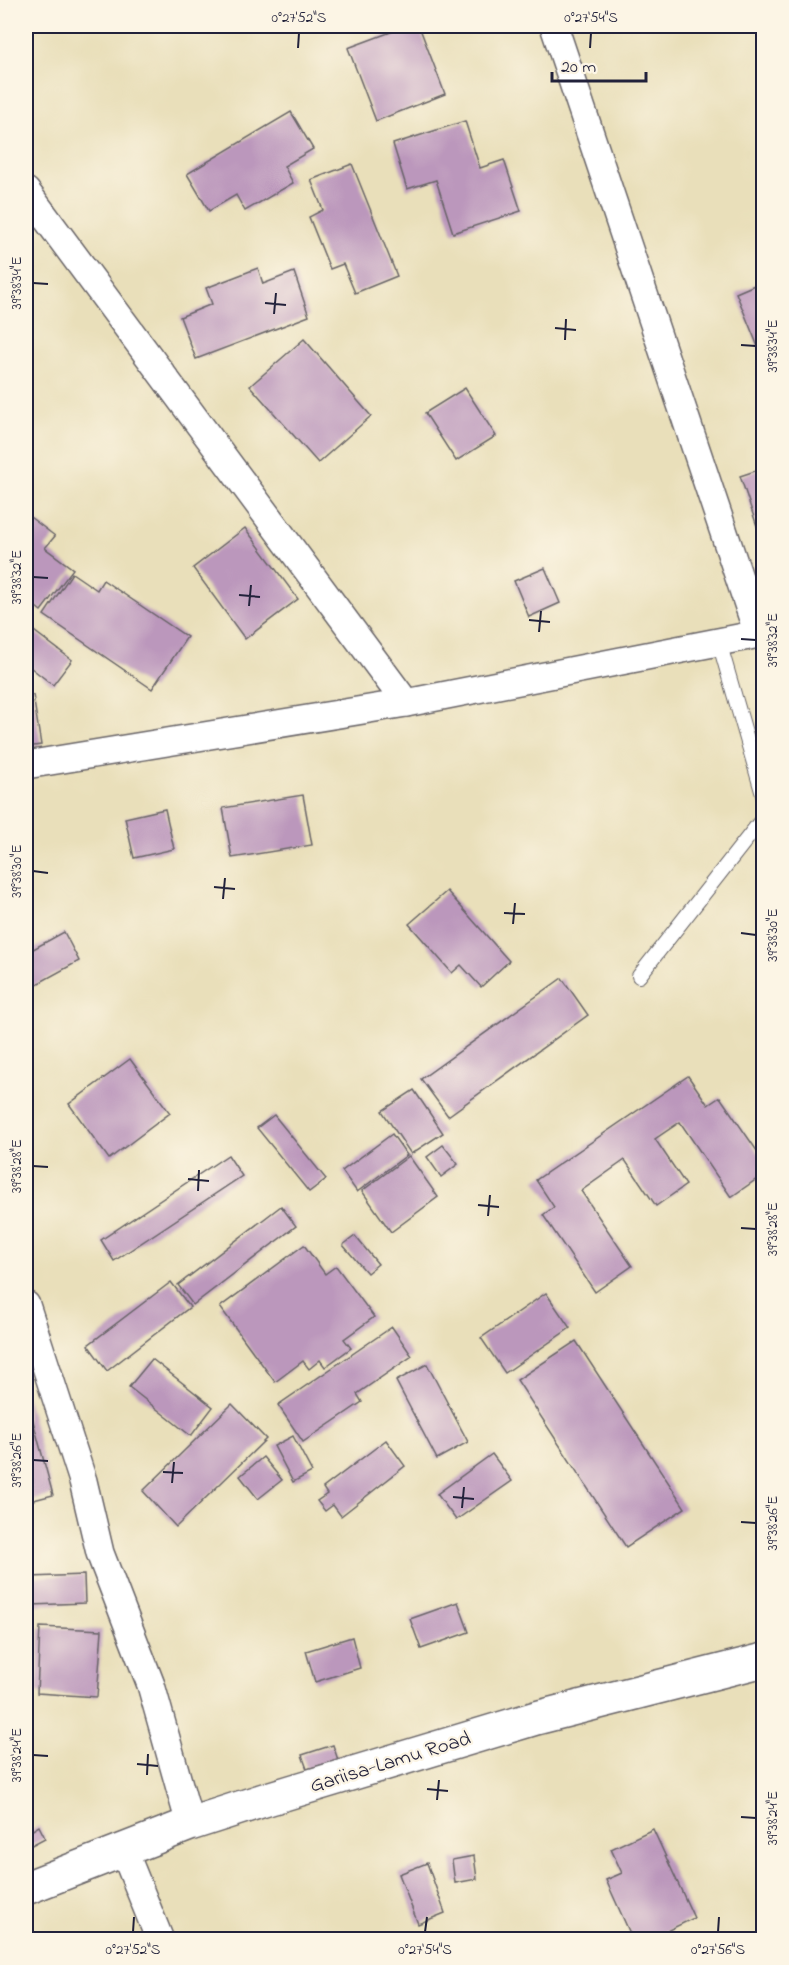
<svg xmlns="http://www.w3.org/2000/svg" width="789" height="1965" font-family="'Indie Flower',sans-serif">
	<style>
		.building { fill: #bb97bc }
		.lines { fill: none; stroke-linecap: round; stroke-linejoin: round }
		.service-casing { stroke: #686467; stroke-width: 16 }
		.minor-casing { stroke: #686467; stroke-width: 30 }
		.tertiary-casing { stroke: #686467; stroke-width: 36 }
		.service { stroke: #fff; stroke-width: 14 }
		.minor { stroke: #fff; stroke-width: 27 }
		.tertiary { stroke: #fff; stroke-width: 33 }
		.ticks { fill: none; stroke: #22223b; stroke-width: 2 }
		.labels { text-anchor: middle; stroke-width: 4.5; stroke-linejoin: round; paint-order: stroke }
		.street-label { font-size: 21px; fill: #22223b; stroke: #fcf5e5 }
		.neatline { fill: none; stroke: #22223b; stroke-width: 2 }
		.ticks-label { font-size: 15px; text-anchor: middle; fill: #22223b }
	</style>
	<rect width="100%" height="100%" fill="#fcf5e5"/>
	<filter id="ink" filterUnits="userSpaceOnUse"><feTurbulence type="fractalNoise" baseFrequency=".0167" numOctaves="2"/><feDisplacementMap in="SourceGraphic" scale="12" xChannelSelector="R" yChannelSelector="G"/><feConvolveMatrix kernelMatrix="1 2 1 2 8 2 1 2 1" color-interpolation-filters="sRGB"/></filter>
	<filter id="wash" filterUnits="userSpaceOnUse"><feTurbulence type="fractalNoise" baseFrequency=".008" numOctaves="4" result="noise"/><feDisplacementMap in="SourceGraphic" scale="24" xChannelSelector="R" yChannelSelector="G"/><feGaussianBlur stdDeviation="1.35" result="paint"/><feColorMatrix in="noise" values="0 0 0 0 0 0 0 0 0 0 0 0 0 0 0 0 0 1.4 0 .05"/><feComposite in="paint" operator="in"/></filter>
	<g filter="url(#wash)">
		<rect width="100%" height="100%" fill="#e9dfba"/>
		<g id="blocks">
			<g class="building">
				<polygon points="407,26 419,26 445,94 376,121 348,48"/>
				<polygon points="291,112 313,149 284,166 293,183 245,211 236,195 209,211 187,174"/>
				<polygon points="465,121 480,168 504,160 521,211 453,233 436,180 407,189 393,144"/>
				<polygon points="352,164 397,276 355,293 343,264 330,269 309,217 323,210 311,180"/>
				<polygon points="258,268 263,284 294,272 309,316 196,359 180,317 212,304 206,288"/>
				<polygon points="764,281 764,347 759,349 736,293"/>
				<polygon points="304,339 371,416 318,463 250,386"/>
				<polygon points="465,388 496,436 456,461 425,413"/>
				<polygon points="764,468 764,527 758,529 740,476"/>
				<polygon points="26,514 55,536 45,548 73,569 41,611 26,599"/>
				<polygon points="245,528 298,599 245,639 193,568"/>
				<polygon points="545,568 560,603 529,617 514,581"/>
				<polygon points="72,573 97,590 103,580 187,637 152,689 44,615"/>
				<polygon points="26,625 72,660 53,685 26,664"/>
				<polygon points="33,695 41,745 26,747 26,696"/>
				<polygon points="303,795 312,845 232,858 223,808"/>
				<polygon points="165,809 174,849 134,858 125,818"/>
				<polygon points="447,891 509,961 481,987 461,965 452,973 409,924"/>
				<polygon points="64,932 79,961 26,990 26,953"/>
				<polygon points="562,978 588,1015 448,1116 421,1079"/>
				<polygon points="130,1059 170,1113 109,1159 69,1104"/>
				<polygon points="688,1076 708,1105 720,1097 764,1161 764,1174 731,1197 680,1122 655,1139 686,1185 656,1206 625,1160 581,1191 632,1266 595,1292 543,1215 554,1207 536,1180"/>
				<polygon points="414,1090 443,1133 411,1154 382,1111"/>
				<polygon points="274,1115 326,1179 309,1192 257,1128"/>
				<polygon points="392,1134 407,1155 357,1192 342,1171"/>
				<polygon points="443,1145 458,1164 441,1177 427,1157"/>
				<polygon points="228,1155 242,1176 114,1261 101,1240"/>
				<polygon points="409,1156 438,1197 391,1232 362,1191"/>
				<polygon points="281,1206 296,1226 193,1305 178,1285"/>
				<polygon points="355,1236 378,1264 367,1273 343,1245"/>
				<polygon points="304,1245 325,1274 336,1266 374,1317 344,1339 351,1348 325,1367 320,1360 309,1369 303,1361 275,1382 220,1307"/>
				<polygon points="171,1282 190,1307 107,1371 88,1345"/>
				<polygon points="546,1293 570,1328 505,1373 481,1338"/>
				<polygon points="392,1327 412,1356 357,1394 362,1402 303,1442 278,1405"/>
				<polygon points="576,1341 685,1508 626,1547 517,1380"/>
				<polygon points="152,1359 213,1407 191,1436 129,1387"/>
				<polygon points="427,1364 468,1442 437,1459 396,1381"/>
				<polygon points="26,1395 53,1495 26,1502"/>
				<polygon points="232,1404 266,1439 176,1527 143,1491"/>
				<polygon points="293,1436 312,1472 293,1482 274,1446"/>
				<polygon points="386,1440 405,1466 341,1516 333,1505 325,1511 317,1501 327,1494 323,1488"/>
				<polygon points="492,1454 512,1481 456,1520 437,1494"/>
				<polygon points="263,1457 282,1480 258,1499 240,1476"/>
				<polygon points="84,1575 85,1603 31,1605 30,1577"/>
				<polygon points="458,1602 469,1632 421,1649 410,1619"/>
				<polygon points="40,1627 102,1630 97,1697 37,1693"/>
				<polygon points="352,1637 360,1668 315,1682 306,1651"/>
				<polygon points="333,1745 338,1760 307,1769 302,1755"/>
				<polygon points="39,1826 45,1838 26,1848 26,1834"/>
				<polygon points="653,1829 694,1918 648,1940 633,1940 606,1880 622,1873 611,1849"/>
				<polygon points="474,1856 477,1879 455,1883 452,1860"/>
				<polygon points="427,1863 445,1913 418,1924 399,1874"/>
			</g>
		</g>
	</g>
	<g filter="url(#ink)">
		<use href="#blocks" fill-opacity="0" stroke="#686467" stroke-width="1.5"/>
		<g class="lines">
			<g class="service-casing">
				<g id="service">
					<polyline points="719,642 764,798"/>
					<polyline points="639,976 764,817"/>
				</g>
			</g>
			<g class="minor-casing">
				<g id="minor">
					<polyline points="554,26 758,634"/>
					<polyline points="26,191 406,703"/>
					<polyline points="26,765 406,703 764,633"/>
					<polyline points="26,1305 83,1481 100,1553 151,1685 190,1824"/>
					<polyline points="124,1851 160,1940"/>
				</g>
			</g>
			<g class="tertiary-casing">
				<polyline id="tertiary" points="26,1888 190,1824 264,1800 536,1718 764,1660"/>
			</g>
			<use href="#service" class="service"/>
			<use href="#minor" class="minor"/>
			<use href="#tertiary" class="tertiary"/>
		</g>
	</g>
	<path class="ticks" d="M298,48L299,33M590,48L591,33M33,283L48,284M265,303L286,305M274,314L276,293M555,328L576,330M565,340L566,319M741,345L756,346M33,577L48,578M239,595L260,597M249,606L251,585M529,620L550,622M539,632L541,611M741,639L756,640M33,871L48,873M214,887L235,889M223,899L225,878M504,913L525,914M513,924L515,903M741,933L756,935M33,1166L48,1167M188,1179L209,1181M198,1191L199,1170M478,1205L499,1207M488,1216L490,1195M741,1228L756,1229M33,1460L48,1461M163,1472L183,1473M172,1483L174,1462M453,1497L474,1499M462,1508L464,1487M741,1522L756,1523M33,1755L48,1756M137,1764L158,1766M147,1775L148,1754M427,1789L448,1791M437,1800L439,1780M741,1817L756,1818M133,1932L134,1917M425,1932L427,1917M718,1932L719,1917"/>
	<g class="labels">
		<g class="street-label">
			<text transform="translate(390 1761) rotate(-17)" y="7">Gariisa-Lamu Road</text>
		</g>
	</g>
	<rect width="789" height="1965" fill="none" stroke="#fcf5e5" stroke-width="66"/>
	<path d="M552 72v9h94v-9" fill="none" stroke="#22223b" stroke-width="3"/>
	<text x="561" y="72" font-size="18" fill="#22223b" stroke="#fcf5e5" stroke-width="4.5" paint-order="stroke">20 m</text>
	<rect x="33" y="33" width="723" height="1899" class="neatline"/>
	<g class="ticks-label">
		<text x="299" y="22">0°27'52"S</text>
		<text x="591" y="22">0°27'54"S</text>
		<text transform="translate(16 283) rotate(-90)" y="5">39°38'34"E</text>
		<text transform="translate(772 346) rotate(-90)" y="5">39°38'34"E</text>
		<text transform="translate(16 577) rotate(-90)" y="5">39°38'32"E</text>
		<text transform="translate(772 640) rotate(-90)" y="5">39°38'32"E</text>
		<text transform="translate(16 871) rotate(-90)" y="5">39°38'30"E</text>
		<text transform="translate(772 935) rotate(-90)" y="5">39°38'30"E</text>
		<text transform="translate(16 1166) rotate(-90)" y="5">39°38'28"E</text>
		<text transform="translate(772 1229) rotate(-90)" y="5">39°38'28"E</text>
		<text transform="translate(16 1460) rotate(-90)" y="5">39°38'26"E</text>
		<text transform="translate(772 1523) rotate(-90)" y="5">39°38'26"E</text>
		<text transform="translate(16 1755) rotate(-90)" y="5">39°38'24"E</text>
		<text transform="translate(772 1818) rotate(-90)" y="5">39°38'24"E</text>
		<text x="133" y="1954">0°27'52"S</text>
		<text x="425" y="1954">0°27'54"S</text>
		<text x="718" y="1954">0°27'56"S</text>
	</g>
</svg>
